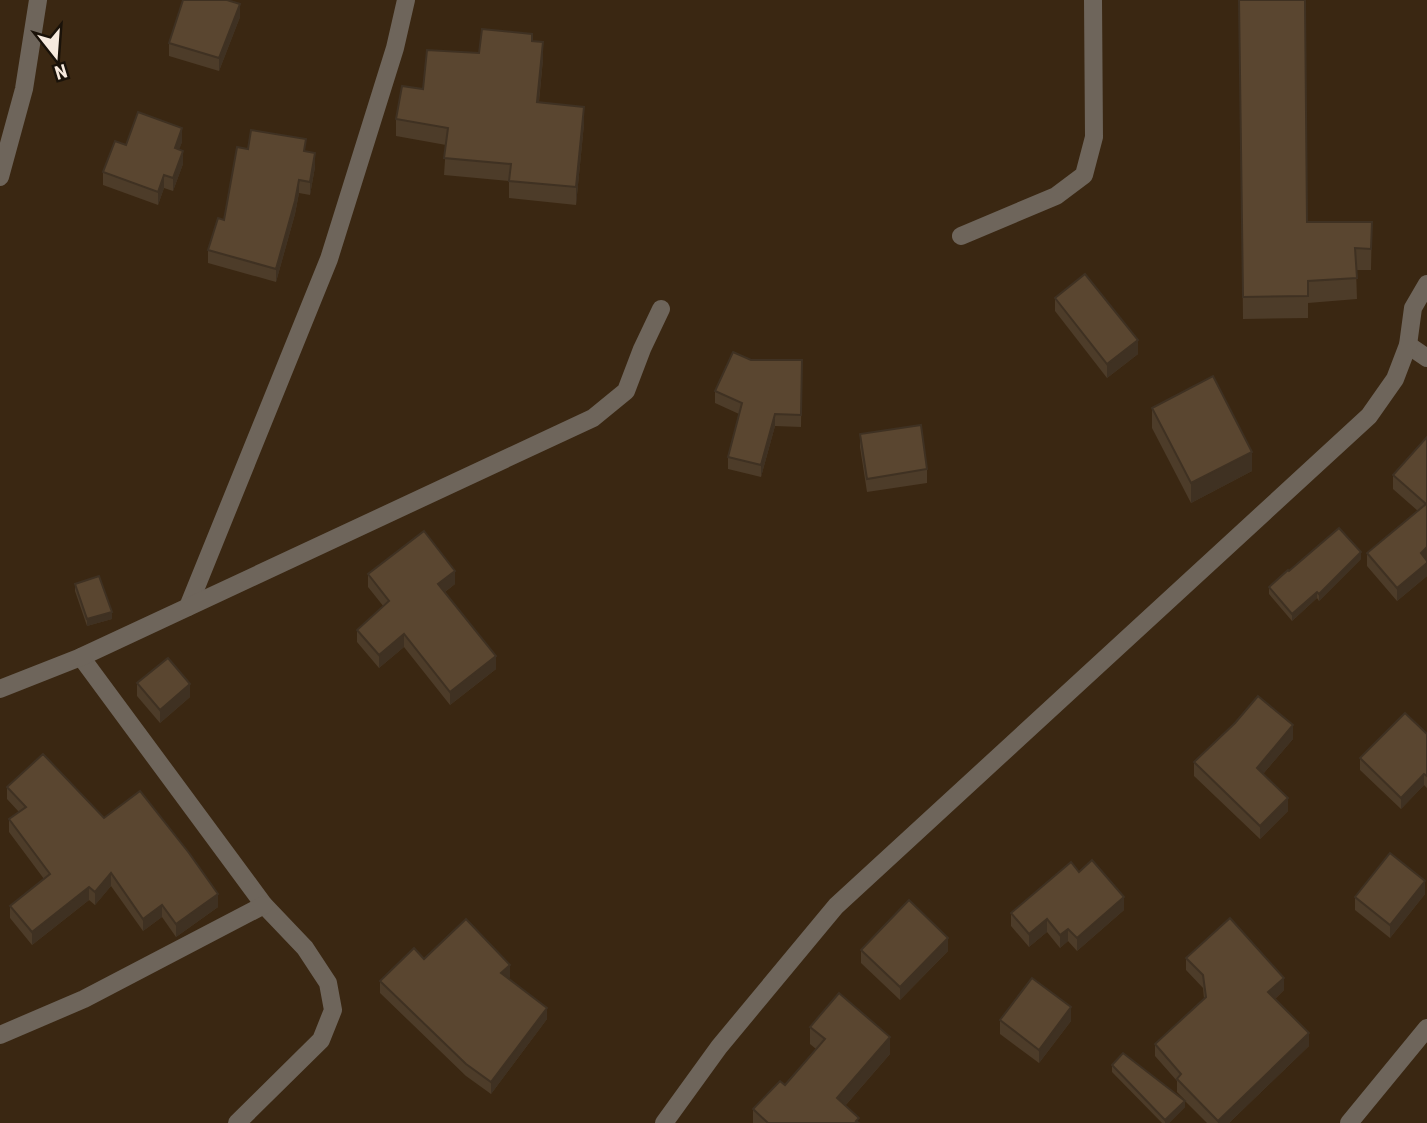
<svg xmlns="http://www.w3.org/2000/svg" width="1427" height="1123" font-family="'Roboto Condensed',sans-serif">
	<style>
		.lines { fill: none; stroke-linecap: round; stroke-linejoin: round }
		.minor { stroke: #6e655b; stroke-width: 18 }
		.tertiary { stroke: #6e655b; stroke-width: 18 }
		.wall { fill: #4d3c29 }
		.shaded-wall { fill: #3f3122 }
		.building { fill: #5a4630; stroke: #3f3122; stroke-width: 2 }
	</style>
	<rect width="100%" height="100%" fill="#3a2712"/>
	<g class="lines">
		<g class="minor">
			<polyline points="0,177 24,89 38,0"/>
			<polyline points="961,236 1056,196 1084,175 1094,137 1093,0"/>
			<polyline points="1408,345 1427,358"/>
			<polyline points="188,607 329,259 395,48 406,0"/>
			<polyline points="81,657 264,905 305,948 328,983 333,1010 321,1040 237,1123"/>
			<polyline points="0,689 81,657 593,418 626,391 642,349 661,309"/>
			<polyline points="0,1035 84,999 264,905"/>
			<polyline points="664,1123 719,1047 836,906 1369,416 1395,379 1408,345 1413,308 1427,284"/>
		</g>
		<polyline class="tertiary" points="1349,1123 1427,1028"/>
	</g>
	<g class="wall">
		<polygon points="1239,0 1307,222 1372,222 1371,270 1356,270 1357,299 1308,303 1308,318 1243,319"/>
		<polygon points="240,17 219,71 169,56 169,43"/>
		<polygon points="532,41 543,59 539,102 584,124 576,205 509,198 509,181 444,175 446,145 396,136 396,119 423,89 479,53"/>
		<polygon points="182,142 179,149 183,164 173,191 164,188 158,205 103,185 103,172 126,145"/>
		<polygon points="248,149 306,152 315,167 310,195 299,193 295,214 276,282 208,263 208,250 224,220"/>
		<polygon points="1055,298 1138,354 1107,378 1055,311"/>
		<polygon points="751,360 802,360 801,427 775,426 761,477 728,469 728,457 739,414 715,403 715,391"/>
		<polygon points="1152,408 1252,471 1191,503 1152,428"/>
		<polygon points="860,434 927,469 927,483 867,492 860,447"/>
		<polygon points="1427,437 1427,576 1397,601 1367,566 1367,553 1418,511 1393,489 1393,475"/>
		<polygon points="1361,559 1319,601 1317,598 1292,621 1269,594 1269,587 1289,571"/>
		<polygon points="368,574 455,584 445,592 496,669 450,705 404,647 379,668 357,642 357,630 384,607 368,587"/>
		<polygon points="75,584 112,619 87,626 75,591"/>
		<polygon points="137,683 190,697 160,723 137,696"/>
		<polygon points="1427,734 1427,788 1424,785 1401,809 1360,770 1360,758"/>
		<polygon points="1293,739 1263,774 1288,811 1260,839 1194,776 1194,762"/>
		<polygon points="7,787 104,818 218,907 176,937 162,917 143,931 111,886 95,905 89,900 32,945 10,918 10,906 44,879 9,832 9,819 19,812 7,799"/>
		<polygon points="1079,872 1124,910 1077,951 1068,941 1060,948 1047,932 1029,947 1011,926 1011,913"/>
		<polygon points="1425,894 1390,938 1355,910 1355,897"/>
		<polygon points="861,950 948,951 900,1000 861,963"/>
		<polygon points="1186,958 1284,990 1275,999 1309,1046 1229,1123 1207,1123 1185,1101 1185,1107 1169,1123 1162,1123 1112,1072 1112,1065 1185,1100 1177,1092 1177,1081 1155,1056 1155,1044 1204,999 1203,988 1186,970"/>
		<polygon points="424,959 510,977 508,979 547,1019 491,1094 466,1076 380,993 380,981"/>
		<polygon points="1000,1020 1071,1021 1039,1063 1000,1034"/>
		<polygon points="810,1027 890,1054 845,1106 859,1123 753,1123 753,1109 785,1085 816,1049 810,1044"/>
	</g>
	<g class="shaded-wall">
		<polygon points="240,4 240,17 219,71 219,58"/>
		<polygon points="543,42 543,59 537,119 537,102"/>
		<polygon points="584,107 584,124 576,205 576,187"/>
		<polygon points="182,128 182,142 175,161 175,148"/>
		<polygon points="183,151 183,164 173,191 173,178"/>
		<polygon points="315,153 315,167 310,195 310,182"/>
		<polygon points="164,175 164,188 158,205 158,192"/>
		<polygon points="299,180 299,193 295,214 276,282 276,269"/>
		<polygon points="1138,340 1138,354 1107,378 1107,364"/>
		<polygon points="775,414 775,426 761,477 761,465"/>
		<polygon points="1252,452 1252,471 1191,503 1191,483"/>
		<polygon points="1427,547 1427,560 1421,567 1421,553"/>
		<polygon points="1361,552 1361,559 1319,601 1319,594"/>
		<polygon points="1427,563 1427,576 1397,601 1397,588"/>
		<polygon points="455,571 455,584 438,597 438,584"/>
		<polygon points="1317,592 1317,598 1292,621 1292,614"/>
		<polygon points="112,612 112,619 87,626 87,619"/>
		<polygon points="404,634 404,647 379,668 379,655"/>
		<polygon points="496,656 496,669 450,705 450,692"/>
		<polygon points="190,684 190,697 160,723 160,710"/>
		<polygon points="1293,725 1293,739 1257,781 1257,768"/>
		<polygon points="1424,774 1424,785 1401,809 1401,798"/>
		<polygon points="1288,798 1288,811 1260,839 1260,826"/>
		<polygon points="111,873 111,886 95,905 95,892"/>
		<polygon points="1425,881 1425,894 1390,938 1390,925"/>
		<polygon points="89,887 89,900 32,945 32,932"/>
		<polygon points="218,894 218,907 176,937 176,924"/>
		<polygon points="1124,897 1124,910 1077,951 1077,938"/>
		<polygon points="162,905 162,917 143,931 143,919"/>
		<polygon points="1047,919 1047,932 1029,947 1029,934"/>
		<polygon points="1068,929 1068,941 1060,948 1060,935"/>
		<polygon points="948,938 948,951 900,1000 900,987"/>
		<polygon points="510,965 510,977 501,985 501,973"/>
		<polygon points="1284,978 1284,990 1268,1005 1268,992"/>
		<polygon points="1071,1007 1071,1021 1039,1063 1039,1050"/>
		<polygon points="547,1008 547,1019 491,1094 491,1082"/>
		<polygon points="1309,1033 1309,1046 1229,1123 1218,1123 1218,1121"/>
		<polygon points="890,1037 890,1054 837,1115 837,1098"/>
		<polygon points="1185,1101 1185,1107 1169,1123 1165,1123 1165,1120"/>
	</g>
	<g class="building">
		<polygon points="183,0 227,0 240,4 219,58 169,43"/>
		<polygon points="1239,0 1305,0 1307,222 1372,222 1371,249 1355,248 1357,278 1308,281 1308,296 1243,297"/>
		<polygon points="482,29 532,34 532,41 543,42 537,102 584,107 576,187 509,181 511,164 444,158 448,128 396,119 402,86 423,89 427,50 479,53"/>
		<polygon points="138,112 182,128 175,148 183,151 173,178 164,175 158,192 103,172 115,141 126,145"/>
		<polygon points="251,130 306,139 304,151 315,153 310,182 299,180 295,201 276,269 208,250 218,218 224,220 237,147 248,149"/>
		<polygon points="1085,274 1138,340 1107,364 1055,298"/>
		<polygon points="733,352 751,360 802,360 801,415 775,414 761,465 728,457 742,403 715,391"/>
		<polygon points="1213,376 1252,452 1191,483 1152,408"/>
		<polygon points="921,425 927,469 867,479 860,434"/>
		<polygon points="1427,437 1427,547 1421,553 1427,561 1427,563 1397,588 1367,553 1426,504 1393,475"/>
		<polygon points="1339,528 1361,552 1319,594 1317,592 1292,614 1269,587 1288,570 1289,571"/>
		<polygon points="424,531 455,571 438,584 496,656 450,692 404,634 379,655 357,630 389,601 368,574"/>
		<polygon points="99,576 112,612 87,619 75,584"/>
		<polygon points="168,658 190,684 160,710 137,683"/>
		<polygon points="1258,696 1293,725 1257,768 1288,798 1260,826 1194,762 1235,723"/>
		<polygon points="1405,713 1427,734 1427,776 1424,774 1401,798 1360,758"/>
		<polygon points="43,754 104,818 140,791 189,853 218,894 176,924 162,905 143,919 111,873 95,892 89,887 32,932 10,906 50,874 9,819 26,807 7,787"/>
		<polygon points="1390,853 1425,881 1390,925 1355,897"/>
		<polygon points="1092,860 1124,897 1077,938 1068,929 1060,935 1047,919 1029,934 1011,913 1071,862 1079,872"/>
		<polygon points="909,900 948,938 900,987 861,950"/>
		<polygon points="1230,918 1284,978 1268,992 1309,1033 1218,1121 1177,1079 1181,1074 1155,1044 1206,997 1203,975 1186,958"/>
		<polygon points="466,919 510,965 501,973 547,1008 491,1082 466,1064 380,981 414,948 424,959"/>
		<polygon points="1032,978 1071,1007 1039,1050 1000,1020"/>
		<polygon points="839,993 890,1037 837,1098 859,1118 856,1121 859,1123 768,1123 753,1109 780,1081 785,1085 825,1039 810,1027"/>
		<polygon points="1123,1053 1185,1101 1165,1120 1112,1065"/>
	</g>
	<g transform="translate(56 56) rotate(163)" stroke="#1a1209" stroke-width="5" paint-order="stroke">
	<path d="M0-5L12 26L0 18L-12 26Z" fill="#f7eade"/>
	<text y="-10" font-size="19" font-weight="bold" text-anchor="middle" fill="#f7eade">N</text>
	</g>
</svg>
